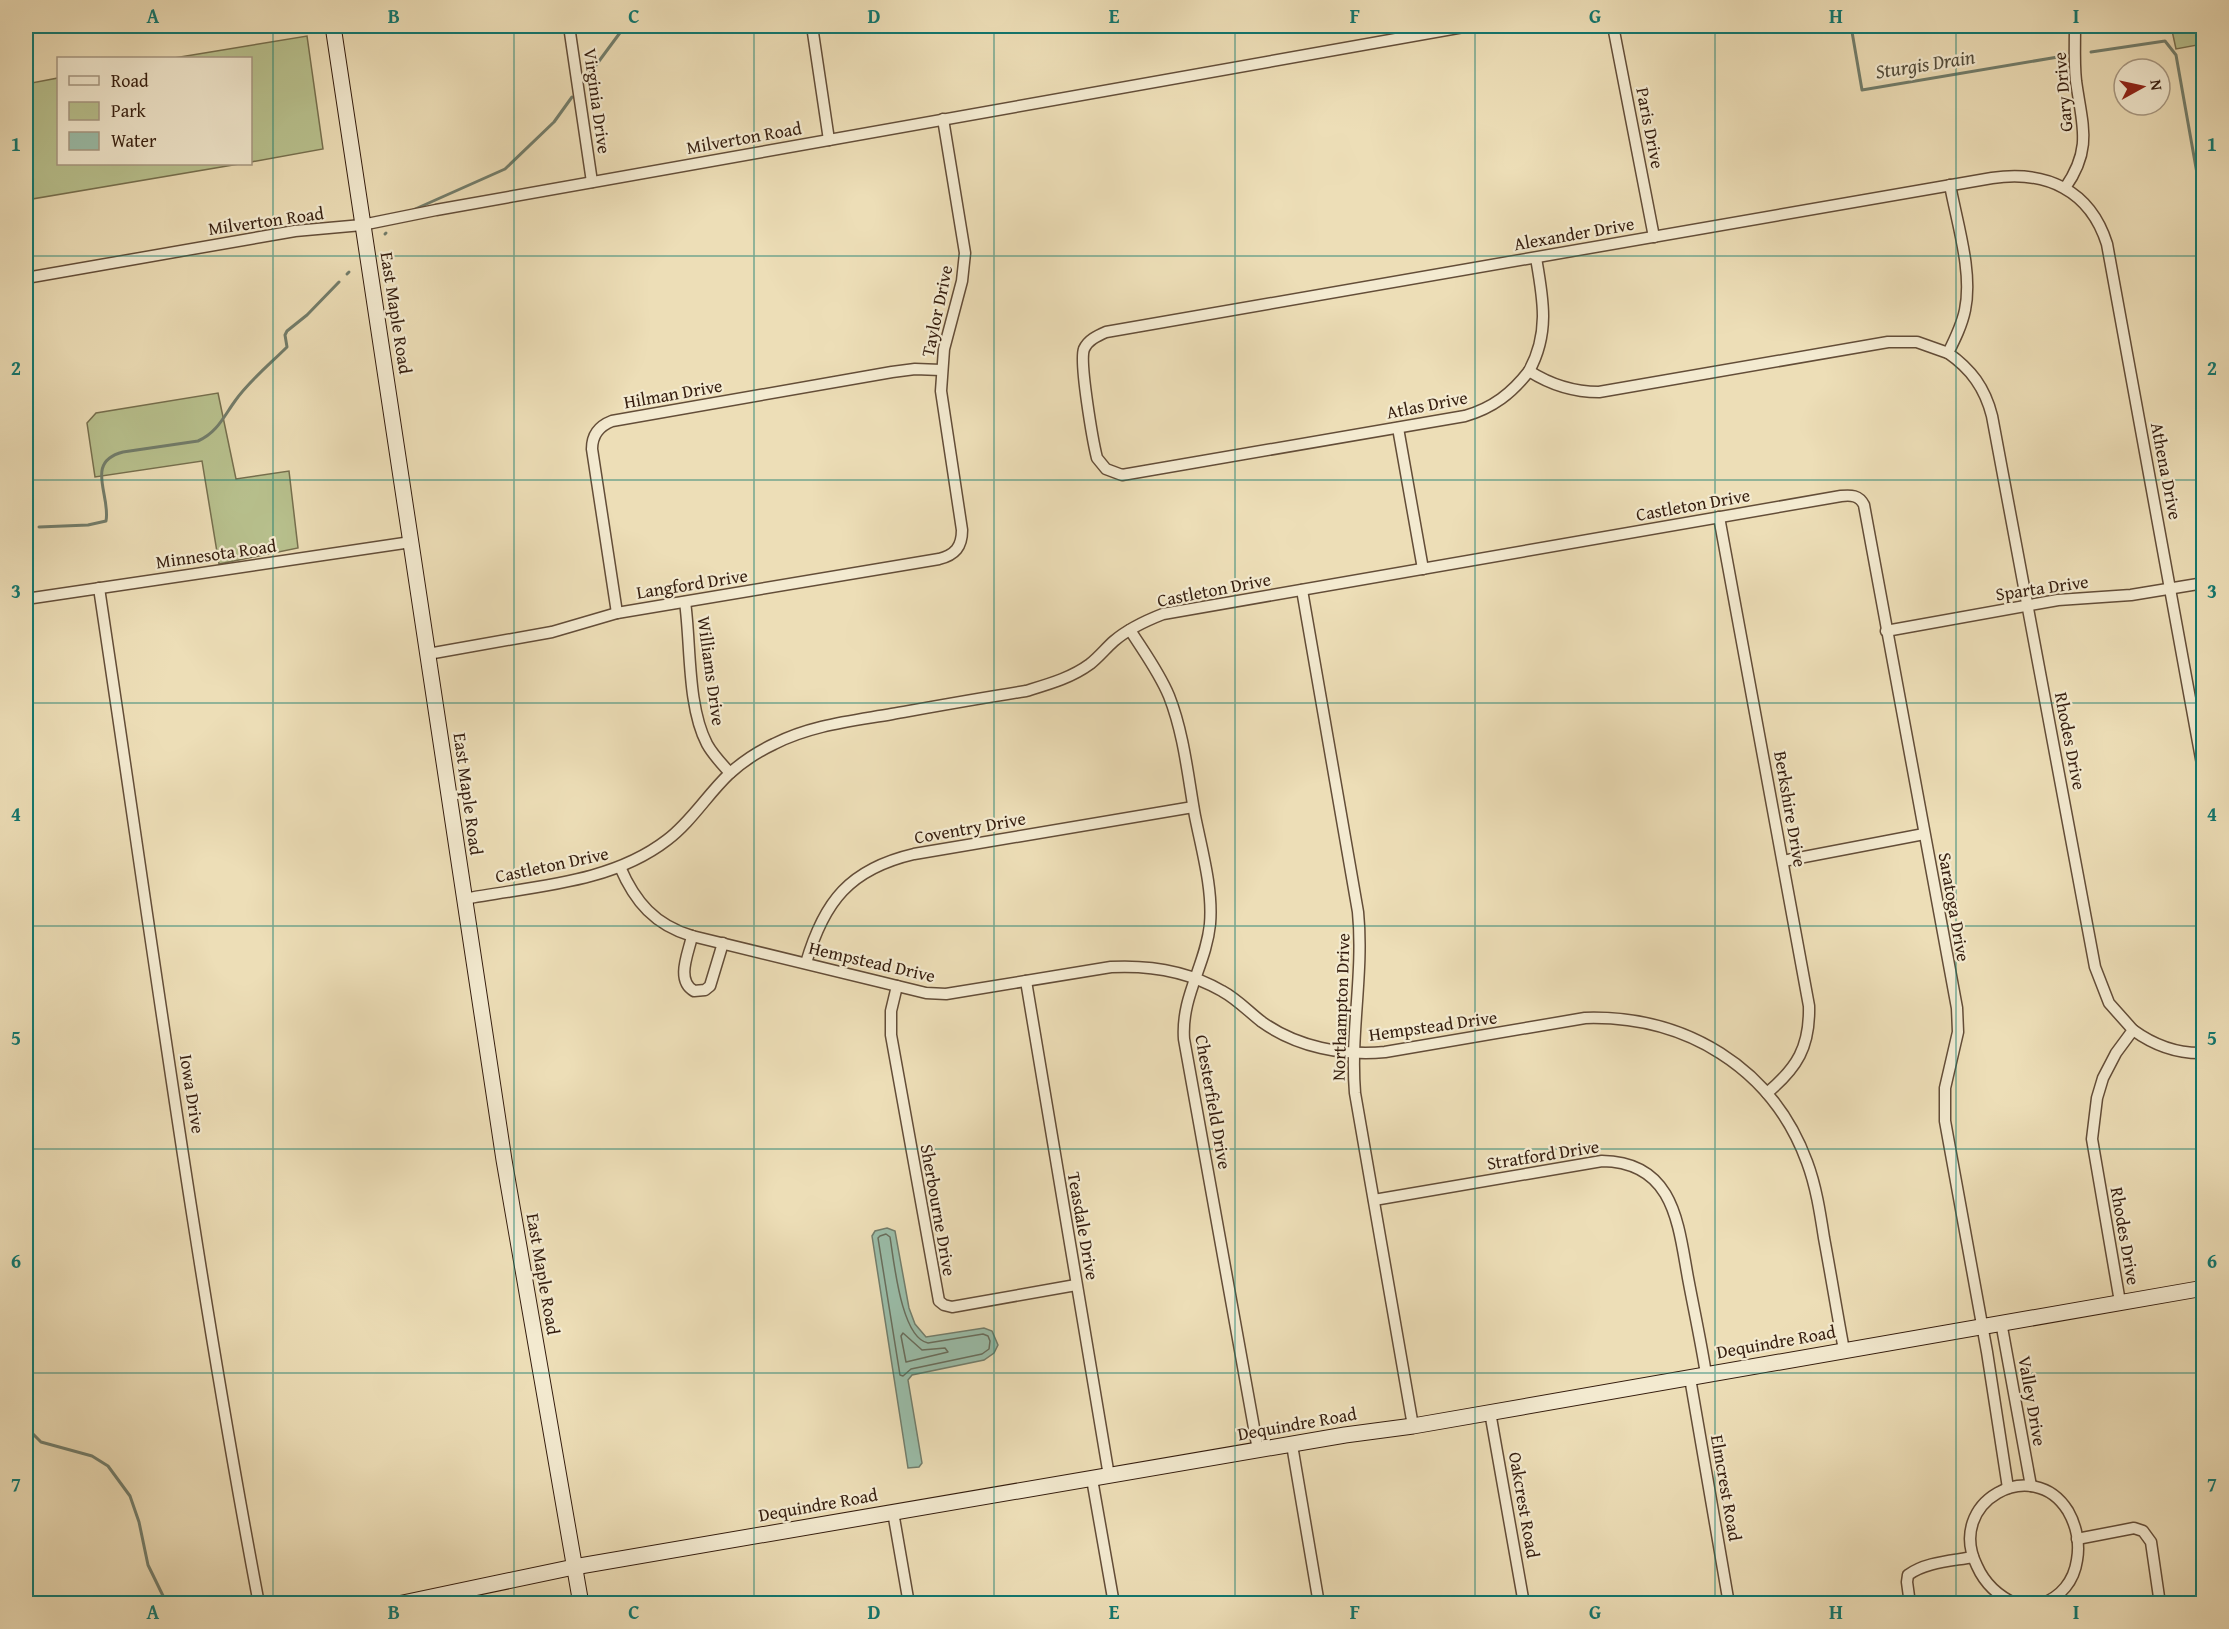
<svg xmlns="http://www.w3.org/2000/svg" width="2229" height="1629" font-family="'Gentium Book Plus',serif">
	<style>
		.green { fill: #b8c18e; stroke: #766f4e; stroke-width: 1.5 }
		.water { fill: #9abda9; stroke: #727d6b; stroke-width: 1.5 }
		.lines { fill: none; stroke-linecap: round; stroke-linejoin: round }
		.shore { stroke: #686d5c; stroke-width: 1.5 }
		.stream { stroke: #727d6b; stroke-width: 3 }
		.minor-casing { stroke: #634d38; stroke-width: 13 }
		.secondary-casing { stroke: #351d0e; stroke-width: 17 }
		.minor { stroke: #f3ead0; stroke-width: 10 }
		.secondary { stroke: #f3ead0; stroke-width: 15 }
		.grid { fill: none; stroke: #0f766e; stroke-width: 1.5; stroke-opacity: 0.55 }
		.labels { text-anchor: middle; stroke-width: 4.5; stroke-linejoin: round; paint-order: stroke }
		.street-label { font-size: 18px; fill: #351d0e; stroke: #f3ead0 }
		.water-label { font-size: 20px; font-style: italic; fill: #534d3c; stroke: #f3ead0 }
		.neatline { fill: none; stroke: #0f766e; stroke-width: 2 }
		.grid-label { font-size: 20px; text-anchor: middle; font-weight: bold; fill: #0f766e }
	</style>
	<rect width="100%" height="100%" fill="#eddeb7"/>
	<filter id="stains"><feTurbulence type="fractalNoise" baseFrequency=".00333" numOctaves="4"/><feColorMatrix values="0 0 0 0 .2 0 0 0 0 .09 0 0 0 0 .02 0 0 0 .5 -.17"/></filter>
	<radialGradient id="worn" r=".72"><stop offset=".6" stop-color="#630" stop-opacity="0"/><stop offset="1" stop-color="#630" stop-opacity=".3"/></radialGradient>
	<g class="green">
		<polygon points="2171,26 2203,26 2203,44 2176,49"/>
		<polygon points="307,36 323,149 251,162 250,58 174,58"/>
		<polygon points="58,78 58,164 239,164 26,200 26,84"/>
		<polygon points="218,393 236,479 289,471 298,548 219,564 202,461 95,477 87,423 96,413"/>
	</g>
	<polygon class="water" points="887,1228 895,1231 909,1308 915,1324 926,1337 984,1328 992,1331 998,1345 994,1353 984,1360 912,1375 908,1380 922,1463 919,1467 908,1468 872,1236 875,1231"/>
	<g class="lines">
		<g class="shore">
			<path d="M886,1234L890,1237C894,1261 901,1338 928,1343L983,1334L988,1336L990,1341L989,1349L982,1354L911,1369L903,1376L900,1375L878,1238L880,1236Z"/>
			<polygon points="903,1333 922,1350 945,1348 948,1352 906,1362 901,1336"/>
		</g>
		<g class="stream">
			<polyline points="1851,26 1862,90 2058,57"/>
			<polyline points="2091,52 2165,41 2176,55 2204,213"/>
			<polyline points="585,80 625,26"/>
			<polyline points="413,210 505,169 554,122 572,97"/>
			<polyline points="385,234 386,233"/>
			<polyline points="347,274 349,272"/>
			<path d="M39,527L88,525L106,521C111,495 84,462 123,452L198,441C217,433 224,416 235,401C249,381 270,364 287,347L285,335L287,331L307,315L339,282"/>
			<polyline points="26,621 30,657 26,671"/>
			<polyline points="26,1427 41,1442 92,1456 108,1466 130,1496 139,1522 148,1565 167,1604"/>
		</g>
		<g class="minor-casing">
			<g id="minor">
				<polyline points="569,26 592,182"/>
				<polyline points="812,26 829,140"/>
				<polyline points="1613,26 1654,237"/>
				<path d="M1950,185C1957,223 1973,272 1965,310C1962,325 1955,339 1948,353C1971,369 1985,388 1992,416L2095,967L2109,1003L2133,1030L2116,1053L2103,1078L2097,1098L2092,1139L2120,1302"/>
				<path d="M2065,188C2093,148 2082,125 2076,81C2074,63 2075,44 2075,26"/>
				<polyline points="26,278 295,231 362,225 436,210 1469,26"/>
				<path d="M1948,353L1917,342H1888L1599,392C1573,392 1551,385 1529,371C1512,393 1493,408 1465,416L1122,475L1106,469L1097,458C1093,442 1079,362 1084,349C1088,340 1097,336 1106,332L1992,178C2046,170 2090,190 2107,244L2204,775"/>
				<path d="M1529,371C1550,333 1543,298 1536,258"/>
				<polyline points="1398,428 1423,569"/>
				<path d="M1719,517L1809,1006C1810,1047 1797,1068 1767,1093"/>
				<path d="M99,588C150,927 195,1267 259,1604"/>
				<path d="M1302,590L1358,912C1364,973 1350,1033 1355,1093L1413,1426"/>
				<polyline points="26,599 411,542"/>
				<path d="M685,602C691,644 687,706 707,744C713,755 722,764 730,773"/>
				<path d="M617,613L592,449C592,435 599,426 612,421L892,372L915,369L941,370"/>
				<path d="M1130,630C1144,652 1159,672 1169,696C1184,734 1188,777 1195,816C1202,851 1213,889 1210,924C1206,965 1181,996 1184,1039L1258,1450"/>
				<polyline points="1886,631 2058,600 2131,595 2204,583"/>
				<path d="M428,654L552,632L617,613L939,559C955,555 962,547 962,530L941,391L944,349L962,281L965,253L943,119"/>
				<polyline points="1783,861 1924,834"/>
				<path d="M620,867C635,902 655,925 692,936L926,993L946,994L1111,967C1150,965 1188,971 1222,991C1237,999 1249,1012 1262,1022C1297,1047 1343,1056 1385,1052L1585,1018C1685,1015 1772,1067 1807,1162C1816,1186 1820,1212 1824,1238C1831,1275 1837,1313 1844,1350"/>
				<path d="M464,899C532,886 610,884 667,840C691,822 707,795 729,774C742,762 757,752 774,744C811,725 852,721 892,714C937,706 981,698 1026,691C1049,684 1071,678 1090,664C1099,657 1106,648 1114,641C1128,629 1145,621 1163,614L1841,496C1851,495 1859,495 1864,505L1957,1008L1958,1032L1945,1088V1121L1987,1352L2008,1488"/>
				<path d="M692,936C689,952 675,980 694,991L705,990L710,986L723,943"/>
				<path d="M806,963C824,901 850,869 914,854L1193,807"/>
				<polyline points="1026,981 1109,1476"/>
				<polyline points="897,986 891,1011 891,1035 939,1301 944,1305 952,1307 1076,1285"/>
				<path d="M2133,1030C2155,1046 2177,1054 2204,1053"/>
				<path d="M1374,1200L1602,1161C1674,1162 1678,1223 1688,1278C1694,1310 1701,1342 1706,1374"/>
				<polyline points="2001,1322 2031,1486"/>
				<polyline points="1690,1378 1729,1604"/>
				<polyline points="1490,1412 1524,1604"/>
				<polyline points="1292,1445 1319,1604"/>
				<polyline points="1092,1479 1114,1604"/>
				<polyline points="893,1512 909,1604"/>
				<polyline points="2077,1539 2134,1528 2143,1531 2151,1542 2160,1604"/>
				<path d="M1910,1604L1907,1582L1908,1575C1925,1562 1952,1561 1973,1557"/>
				<path d="M2016,1604C1998,1596 1985,1584 1977,1566C1945,1502 2033,1454 2068,1511C2076,1525 2080,1543 2077,1560C2074,1581 2061,1597 2041,1604"/>
			</g>
		</g>
		<g class="secondary-casing">
			<g id="secondary">
				<polyline points="333,26 504,1160 581,1604"/>
				<polyline points="398,1604 574,1567 1345,1435 1413,1426 2204,1288"/>
			</g>
		</g>
		<use href="#minor" class="minor"/>
		<use href="#secondary" class="secondary"/>
	</g>
	<path class="grid" d="M273,26V1604M514,26V1604M754,26V1604M994,26V1604M1235,26V1604M1475,26V1604M1715,26V1604M1956,26V1604M26,256H2204M26,480H2204M26,703H2204M26,926H2204M26,1149H2204M26,1373H2204"/>
	<g class="labels">
		<g class="street-label">
			<text transform="translate(2063 92) rotate(-95)" y="6">Gary Drive</text>
			<text transform="translate(597 101) rotate(82)" y="6">Virginia Drive</text>
			<text transform="translate(1650 128) rotate(79)" y="6">Paris Drive</text>
			<text transform="translate(744 138) rotate(-10)" y="6">Milverton Road</text>
			<text transform="translate(266 221) rotate(-8)" y="6">Milverton Road</text>
			<text transform="translate(1574 234) rotate(-10)" y="6">Alexander Drive</text>
			<text transform="translate(937 311) rotate(-78)" y="6">Taylor Drive</text>
			<text transform="translate(396 313) rotate(81)" y="6">East Maple Road</text>
			<text transform="translate(673 394) rotate(-10)" y="6">Hilman Drive</text>
			<text transform="translate(1427 405) rotate(-11)" y="6">Atlas Drive</text>
			<text transform="translate(2166 471) rotate(79)" y="6">Athena Drive</text>
			<text transform="translate(1693 505) rotate(-10)" y="6">Castleton Drive</text>
			<text transform="translate(216 554) rotate(-8)" y="6">Minnesota Road</text>
			<text transform="translate(692 584) rotate(-9)" y="6">Langford Drive</text>
			<text transform="translate(2042 588) rotate(-8)" y="6">Sparta Drive</text>
			<text transform="translate(1214 590) rotate(-11)" y="6">Castleton Drive</text>
			<text transform="translate(711 671) rotate(82)" y="6">Williams Drive</text>
			<text transform="translate(2070 741) rotate(79)" y="6">Rhodes Drive</text>
			<text transform="translate(468 794) rotate(82)" y="6">East Maple Road</text>
			<text transform="translate(1790 809) rotate(80)" y="6">Berkshire Drive</text>
			<text transform="translate(970 828) rotate(-10)" y="6">Coventry Drive</text>
			<text transform="translate(552 865) rotate(-12)" y="6">Castleton Drive</text>
			<text transform="translate(1954 907) rotate(80)" y="6">Saratoga Drive</text>
			<text transform="translate(872 962) rotate(13)" y="6">Hempstead Drive</text>
			<text transform="translate(1341 1007) rotate(-88)" y="6">Northampton Drive</text>
			<text transform="translate(1433 1026) rotate(-8)" y="6">Hempstead Drive</text>
			<text transform="translate(192 1094) rotate(81)" y="6">Iowa Drive</text>
			<text transform="translate(1213 1102) rotate(80)" y="6">Chesterfield Drive</text>
			<text transform="translate(1543 1155) rotate(-9)" y="6">Stratford Drive</text>
			<text transform="translate(938 1210) rotate(80)" y="6">Sherbourne Drive</text>
			<text transform="translate(1083 1226) rotate(80)" y="6">Teasdale Drive</text>
			<text transform="translate(2125 1236) rotate(80)" y="6">Rhodes Drive</text>
			<text transform="translate(543 1274) rotate(80)" y="6">East Maple Road</text>
			<text transform="translate(1776 1342) rotate(-10)" y="6">Dequindre Road</text>
			<text transform="translate(2032 1401) rotate(80)" y="6">Valley Drive</text>
			<text transform="translate(1297 1424) rotate(-10)" y="6">Dequindre Road</text>
			<text transform="translate(1726 1488) rotate(80)" y="6">Elmcrest Road</text>
			<text transform="translate(818 1505) rotate(-10)" y="6">Dequindre Road</text>
			<text transform="translate(1524 1505) rotate(80)" y="6">Oakcrest Road</text>
		</g>
		<g class="water-label">
			<text transform="translate(1925 64) rotate(-9)" y="7">Sturgis Drain</text>
		</g>
	</g>
	<rect width="2229" height="1629" fill="none" stroke="#eddeb7" stroke-width="66"/>
	<rect x="57" y="57" width="195" height="108" fill="#f3ead0" stroke="#a79882" stroke-width="1.5"/>
	<rect x="69" y="76" width="30" height="9" fill="#f3ead0" stroke="#a79882" stroke-width="1.5"/>
	<text x="111" y="87" font-size="18" fill="#351d0e">Road</text>
	<rect x="69" y="102" width="30" height="18" fill="#b8c18e" stroke="#a79882" stroke-width="1.5"/>
	<text x="111" y="117" font-size="18" fill="#351d0e">Park</text>
	<rect x="69" y="132" width="30" height="18" fill="#9abda9" stroke="#a79882" stroke-width="1.5"/>
	<text x="111" y="147" font-size="18" fill="#351d0e">Water</text>
	<g transform="translate(2142 87) rotate(82)"><circle r="28" fill="#f3ead0" stroke="#a79882" stroke-width="1.5"/>
	<path d="M0-4.5L10 22L0 15L-10 22Z" fill="#8f2418"/>
	<text y="-9" font-size="16" font-weight="bold" text-anchor="middle" fill="#351d0e">N</text>
	</g>
	<rect x="33" y="33" width="2163" height="1563" class="neatline"/>
	<g class="grid-label">
		<text x="153" y="23">A</text>
		<text x="394" y="23">B</text>
		<text x="634" y="23">C</text>
		<text x="874" y="23">D</text>
		<text x="1114" y="23">E</text>
		<text x="1355" y="23">F</text>
		<text x="1595" y="23">G</text>
		<text x="1836" y="23">H</text>
		<text x="2076" y="23">I</text>
		<text x="16" y="151">1</text>
		<text x="2212" y="151">1</text>
		<text x="16" y="375">2</text>
		<text x="2212" y="375">2</text>
		<text x="16" y="598">3</text>
		<text x="2212" y="598">3</text>
		<text x="16" y="821">4</text>
		<text x="2212" y="821">4</text>
		<text x="16" y="1045">5</text>
		<text x="2212" y="1045">5</text>
		<text x="16" y="1268">6</text>
		<text x="2212" y="1268">6</text>
		<text x="16" y="1491">7</text>
		<text x="2212" y="1491">7</text>
		<text x="153" y="1619">A</text>
		<text x="394" y="1619">B</text>
		<text x="634" y="1619">C</text>
		<text x="874" y="1619">D</text>
		<text x="1114" y="1619">E</text>
		<text x="1355" y="1619">F</text>
		<text x="1595" y="1619">G</text>
		<text x="1836" y="1619">H</text>
		<text x="2076" y="1619">I</text>
	</g>
	<rect width="100%" height="100%" filter="url(#stains)"/>
	<rect width="100%" height="100%" fill="url(#worn)"/>
</svg>
